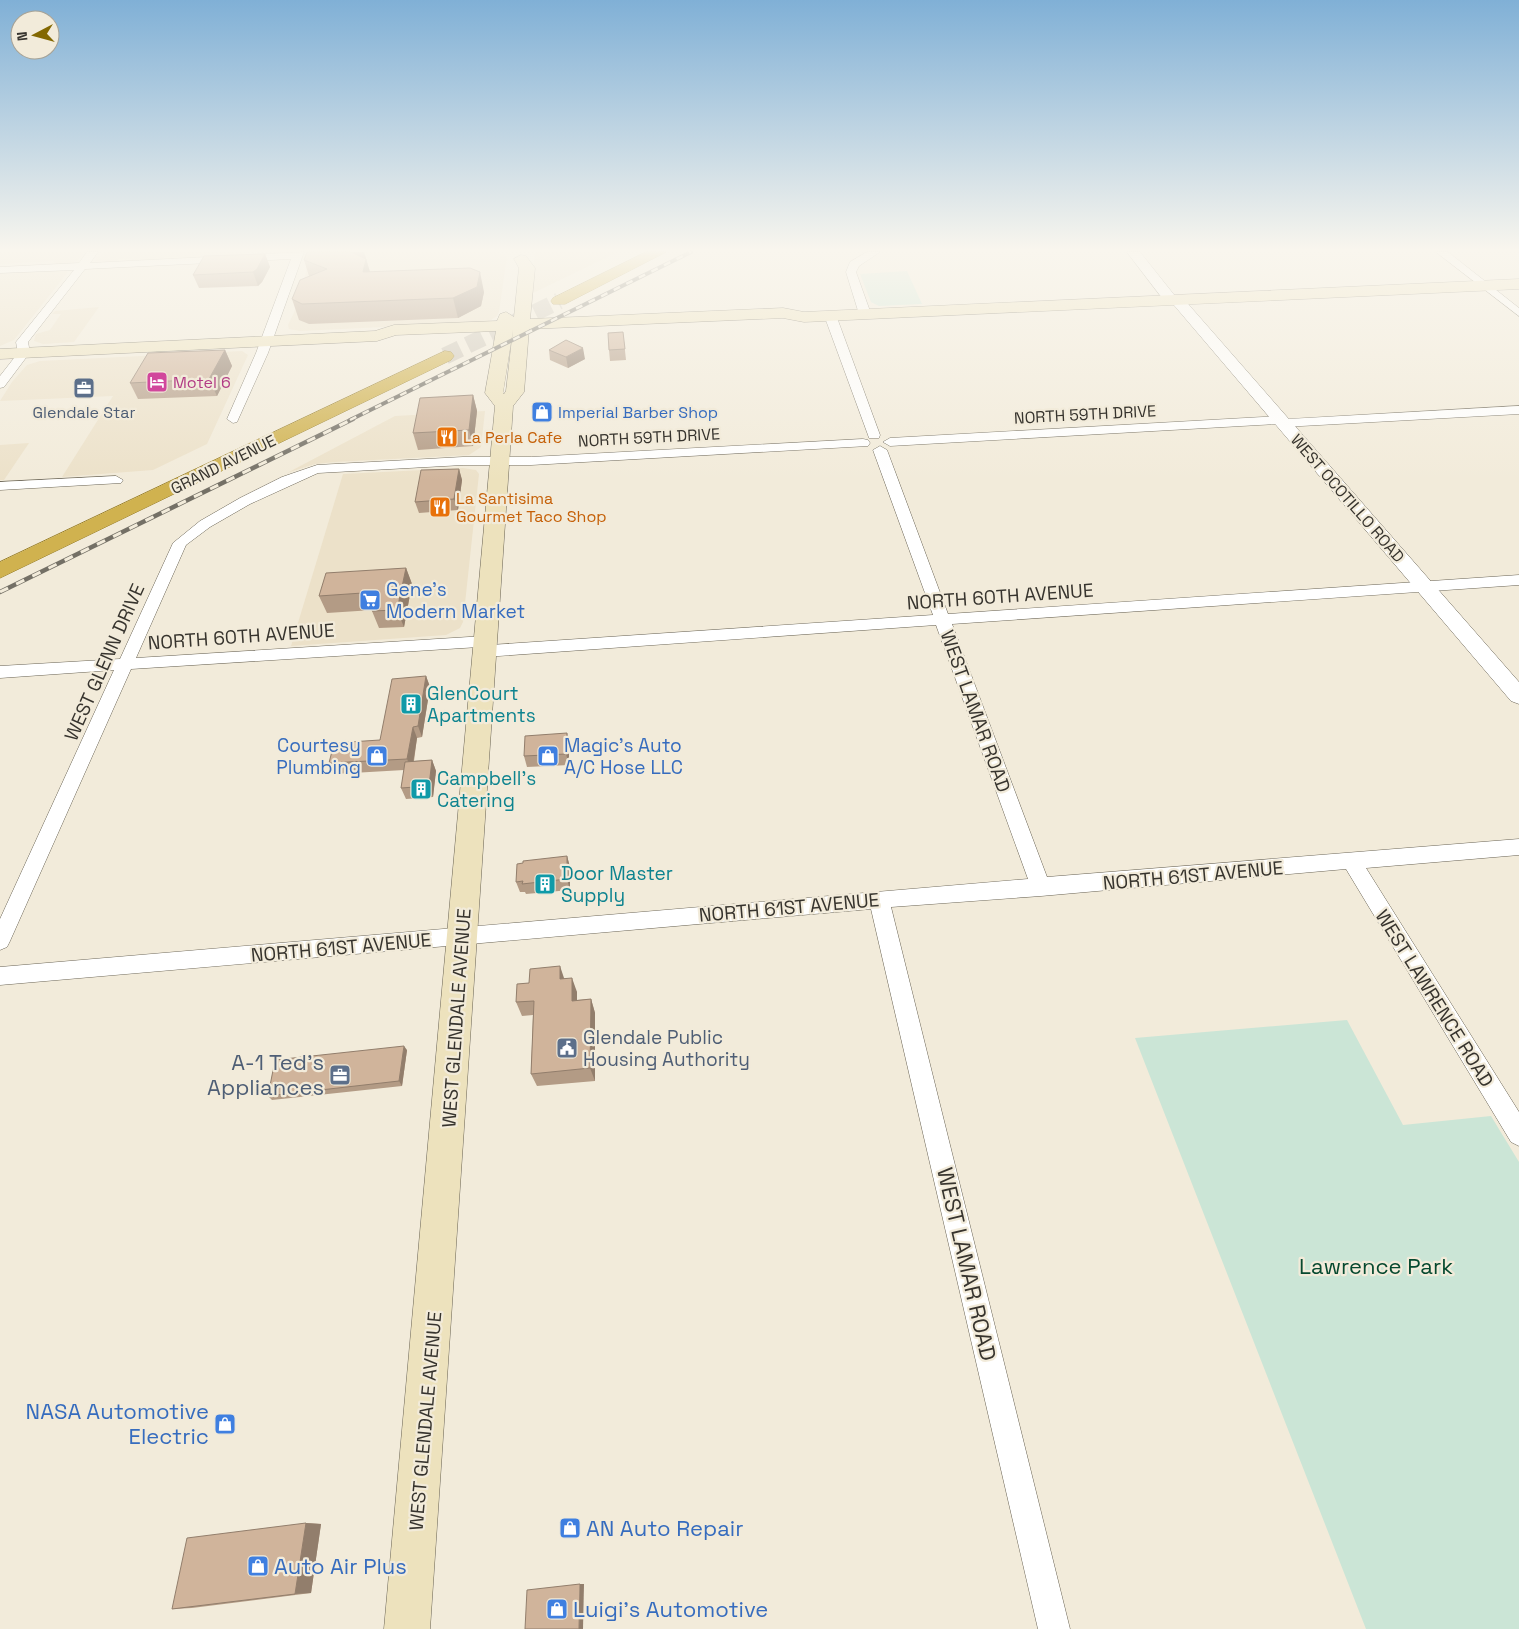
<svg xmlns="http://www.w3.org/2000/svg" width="1519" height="1629" font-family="'Space Grotesk',sans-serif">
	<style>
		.built { fill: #ece1c9 }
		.green { fill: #cbe5d6 }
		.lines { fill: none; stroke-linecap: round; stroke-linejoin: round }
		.trunk-tunnel { stroke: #cdc6b8; stroke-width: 17; stroke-dasharray: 17 8; stroke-linecap: butt }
		.minor-casing { stroke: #696354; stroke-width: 1 }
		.tertiary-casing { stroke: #696354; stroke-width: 1 }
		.secondary-casing { stroke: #696354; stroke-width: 1 }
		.trunk-casing { stroke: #937a27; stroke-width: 1 }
		.minor { fill: #fff; fill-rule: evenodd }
		.tertiary { fill: #fff; fill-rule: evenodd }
		.secondary { fill: #ede2bd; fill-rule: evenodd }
		.trunk { fill: #d0b24f; fill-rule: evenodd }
		.rail-far1-casing { stroke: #747066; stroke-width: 4 }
		.rail-casing { stroke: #747066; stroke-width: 4.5 }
		.rail-far1 { stroke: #f2ebda; stroke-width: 2.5; stroke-dasharray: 7; stroke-linecap: butt }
		.rail { stroke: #f2ebda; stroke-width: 3; stroke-dasharray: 9; stroke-linecap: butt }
		.wall { fill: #b39b85 }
		.shaded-wall { fill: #927e6c }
		.building { fill: #d0b49b; stroke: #927e6c }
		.labels { text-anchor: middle; stroke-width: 4.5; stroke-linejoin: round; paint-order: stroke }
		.far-hotel-label { font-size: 16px; fill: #b23c85; stroke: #f2ebda; text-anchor: start }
		.far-service-label { font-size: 16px; fill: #4e5e75; stroke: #f2ebda }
		.far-shop-label { font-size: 16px; fill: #366cbe; stroke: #f2ebda; text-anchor: start }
		.far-street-label { font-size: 16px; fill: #37342e; stroke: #f2ebda }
		.far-food-label { font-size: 16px; fill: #c56008; stroke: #f2ebda; text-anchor: start }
		.shop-label { font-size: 19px; fill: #366cbe; stroke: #f2ebda; text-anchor: start }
		.street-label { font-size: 19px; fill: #37342e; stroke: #f2ebda }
		.culture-label { font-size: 19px; fill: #0d838f; stroke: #f2ebda; text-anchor: start }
		.service-label { font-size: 19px; fill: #4e5e75; stroke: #f2ebda; text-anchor: start }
		.near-service-label { font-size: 22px; fill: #4e5e75; stroke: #f2ebda; text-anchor: end }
		.near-street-label { font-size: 22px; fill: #37342e; stroke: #f2ebda }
		.near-park-label { font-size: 22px; fill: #06492f; stroke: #f2ebda }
		.near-shop-label { font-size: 22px; fill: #366cbe; stroke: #f2ebda; text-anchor: start }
	</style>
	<rect width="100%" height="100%" fill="#f2ebda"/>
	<g class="built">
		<polygon points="84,252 78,260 69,264 56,264 53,261 0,264 0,253"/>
		<polygon points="104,252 249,252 244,254 247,257 164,257 162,260 131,261 132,259 119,259 116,262 95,261 96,257 101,256"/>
		<polygon points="499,252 499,255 507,256 499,312 497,316 488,322 300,331 289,329 288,325 300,300 310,253"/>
		<polygon points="535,252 618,252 531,294"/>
		<polygon points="51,270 64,270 68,272 14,340 0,346 0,274"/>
		<polygon points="99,307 74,342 43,344 34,341 36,334 50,330 61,314 52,314 55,311"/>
		<polygon points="242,351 248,355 207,444 153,470 62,477 113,396 0,401 12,382 27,365 40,361"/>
		<polygon points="485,411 481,447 469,455 335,462 315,464 287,473 395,416"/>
		<polygon points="29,443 4,480 0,480 0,445"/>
		<polygon points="463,468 476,470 479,474 463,622 460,628 446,635 291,646 343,474"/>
	</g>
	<g class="green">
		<polygon points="907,271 922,304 879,306 871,302 860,274"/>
		<polygon points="1347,1020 1403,1125 1491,1116 1519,1162 1519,1629 1366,1629 1135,1038"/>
	</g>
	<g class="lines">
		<polyline class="trunk-tunnel" points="445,356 559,301"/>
		<g class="minor-casing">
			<g id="minor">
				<polygon points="87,252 98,252 90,263 304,252 268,353 237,422 233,423 227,419 256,353 291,259 85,269 28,342 30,353 28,355 4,387 0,388 0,376 18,353 16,342 74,270 0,273 0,267 79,263"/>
				<polygon points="867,252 880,252 859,266 856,272 871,314 865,317 859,314 846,272 850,262"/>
				<polygon points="1436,252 1448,252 1519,308 1519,316"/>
				<polygon points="830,312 836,315 880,435 879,438 869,438 868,435 824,315"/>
				<polygon points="1519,406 1519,414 1283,427 1277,424 890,446 883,442 890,438 1281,416 1287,419"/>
				<polygon points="863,439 868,440 870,443 868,446 531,465 463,465 318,473 250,504 210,527 186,545 136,658 485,636 491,637 493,641 490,645 933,615 873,450 880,446 887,450 948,614 1519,575 1519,585 952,624 1047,877 1519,839 1519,855 1366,868 1519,1112 1519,1146 1511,1142 1346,869 1041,896 891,907 1070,1629 1038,1629 871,909 0,985 0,967 1028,879 936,625 484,657 478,655 476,651 479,647 131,669 10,941 7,947 0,950 0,919 114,670 0,678 0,666 120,659 173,543 200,521 240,498 282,477 317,465 463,457 531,457"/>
				<polygon points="116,476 123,480 121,483 0,490 0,482"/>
			</g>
		</g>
		<g class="tertiary-casing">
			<polygon id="tertiary" points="1127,252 1140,252 1175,296 1182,297 1519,682 1519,704 1511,701 1173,304 1166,303"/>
		</g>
		<g class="secondary-casing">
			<path id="secondary" d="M521,255L526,256L535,268L530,319L783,308L804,312L1519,279V289L804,322L783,318L529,329L524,392L513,406L430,1629H384L495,406L485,393L496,331L396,335L377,341L0,359V349L375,331L394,325L497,321L500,314L506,312L514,317L519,268L514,259ZM513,330L506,391L504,394L503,393Z"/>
		</g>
		<g class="trunk-casing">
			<g id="trunk">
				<polygon points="646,252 666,252 565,304 553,304 551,301 553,298"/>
				<polygon points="445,351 451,352 454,356 451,360 0,578 0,562"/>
			</g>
		</g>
		<use href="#minor" class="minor"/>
		<use href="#tertiary" class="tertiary"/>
		<use href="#secondary" class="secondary"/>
		<use href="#trunk" class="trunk"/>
		<g class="rail-far1-casing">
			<polyline id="rail-far1" points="350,420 691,252"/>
		</g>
		<g class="rail-casing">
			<polyline id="rail" points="0,592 353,419"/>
		</g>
		<use href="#rail-far1" class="rail-far1"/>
		<use href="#rail" class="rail"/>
	</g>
	<g class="wall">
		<polygon points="364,252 370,272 484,292 481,306 458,318 309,324 299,320 292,299 309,276 304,260"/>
		<polygon points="265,254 270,267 262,282 258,286 199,288 193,275"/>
		<polygon points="623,332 626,360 610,361 609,350"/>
		<polygon points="225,350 232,366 217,396 138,399 130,383"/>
		<polygon points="549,350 585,359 568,368 550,360"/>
		<polygon points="473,395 477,411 473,446 418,450 413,433"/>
		<polygon points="459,469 462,480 458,510 419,513 415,502"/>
		<polygon points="406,568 412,584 404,627 379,628 372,611 373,610 327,613 319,596"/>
		<polygon points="426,676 430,687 422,737 417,738 414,761 432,760 436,771 433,797 406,799 401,788 404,770 335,774 329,763 380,740"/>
		<polygon points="567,733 569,744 569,765 527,767 524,756"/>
		<polygon points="567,856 570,867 570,890 526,894 525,892 520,892 516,882"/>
		<polygon points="564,978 577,992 577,1000 591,999 595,1013 595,1081 537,1086 531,1074 533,1015 522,1016 516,1002 529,983"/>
		<polygon points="407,1050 402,1086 272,1100 268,1096"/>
		<polygon points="306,1523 321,1524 311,1593 192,1608 172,1609"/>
	</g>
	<g class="shaded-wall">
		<polygon points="351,252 364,252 372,279 369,292"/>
		<polygon points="265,254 270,267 262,282 258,286 253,272"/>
		<polygon points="480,272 484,292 481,306 458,318 453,298"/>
		<polygon points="583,348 585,359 568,368 566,357"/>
		<polygon points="225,350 232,366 217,396 209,379"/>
		<polygon points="473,395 477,411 473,446 469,430"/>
		<polygon points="459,469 462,480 458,510 454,499"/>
		<polygon points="406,568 412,584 404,627 397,610"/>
		<polygon points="426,676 430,687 422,737 418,726"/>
		<polygon points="413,727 417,738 412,770 407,759"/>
		<polygon points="567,733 569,744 569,765 566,754"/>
		<polygon points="432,760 436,771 433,797 429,786"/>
		<polygon points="567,856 570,867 570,890 567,879"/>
		<polygon points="560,966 565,981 560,979"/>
		<polygon points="572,978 577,992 577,1015 572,1001"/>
		<polygon points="591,999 595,1013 595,1081 590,1068"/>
		<polygon points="404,1046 407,1050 402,1086 399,1081"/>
		<polygon points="306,1523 321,1524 311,1593 295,1594"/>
		<polygon points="580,1584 584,1584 583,1629 579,1629"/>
	</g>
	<g class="building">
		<polygon points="307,252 351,252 366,259 363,272 470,268 480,272 477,287 453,298 302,304 292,299 300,280 327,269 304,260"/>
		<polygon points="265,254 257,269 253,272 193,275 204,256"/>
		<polygon points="623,332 625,349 609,350 608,333"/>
		<polygon points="566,340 583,348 566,357 549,350"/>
		<polygon points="225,350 209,379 130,383 148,353"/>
		<polygon points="473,395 469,430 413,433 420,398"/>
		<polygon points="459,469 454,499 415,502 421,470"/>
		<polygon points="406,568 397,610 372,611 377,592 319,596 326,573"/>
		<polygon points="426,676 418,726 413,727 407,759 329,763 334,743 380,740 392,679"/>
		<polygon points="567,733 566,754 524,756 525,736"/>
		<polygon points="432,760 429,786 401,788 405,762"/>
		<polygon points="567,856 567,879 522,884 523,881 516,882 517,864 523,863 523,861"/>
		<polygon points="560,966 560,979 572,978 572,1001 591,999 590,1068 531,1074 534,1001 516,1002 517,984 529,983 530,969"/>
		<polygon points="404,1046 399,1081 268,1096 275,1060"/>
		<polygon points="306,1523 295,1594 172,1609 187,1538"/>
		<polygon points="580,1584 579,1629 525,1629 527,1590"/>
	</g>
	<linearGradient id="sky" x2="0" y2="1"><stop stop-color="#80b0d6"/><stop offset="0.52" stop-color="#f9f6ee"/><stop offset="1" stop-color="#f9f6ee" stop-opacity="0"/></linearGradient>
	<rect width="1519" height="481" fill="url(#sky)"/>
	<defs>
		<g id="hotel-square" transform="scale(1.125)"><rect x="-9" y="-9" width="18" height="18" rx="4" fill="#d1479c" stroke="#f2ebda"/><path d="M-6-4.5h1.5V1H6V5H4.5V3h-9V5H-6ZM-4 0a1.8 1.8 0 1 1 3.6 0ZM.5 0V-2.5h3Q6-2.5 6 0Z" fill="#fff"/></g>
		<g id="office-square" transform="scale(1.125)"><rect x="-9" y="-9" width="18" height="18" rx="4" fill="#5c6f8a" stroke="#f2ebda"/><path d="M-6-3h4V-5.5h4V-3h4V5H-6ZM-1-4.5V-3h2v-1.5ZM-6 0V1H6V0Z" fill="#fff"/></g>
		<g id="shop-square" transform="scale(1.125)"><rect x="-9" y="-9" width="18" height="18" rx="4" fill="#3f7fe0" stroke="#f2ebda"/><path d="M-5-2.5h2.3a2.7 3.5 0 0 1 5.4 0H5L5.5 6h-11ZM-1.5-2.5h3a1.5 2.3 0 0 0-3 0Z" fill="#fff"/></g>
		<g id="restaurant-square" transform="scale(1.125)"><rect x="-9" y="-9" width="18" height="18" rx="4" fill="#e8710a" stroke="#f2ebda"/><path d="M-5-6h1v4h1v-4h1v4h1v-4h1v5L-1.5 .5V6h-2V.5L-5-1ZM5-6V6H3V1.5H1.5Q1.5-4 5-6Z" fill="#fff"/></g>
		<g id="supermarket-square" transform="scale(1.125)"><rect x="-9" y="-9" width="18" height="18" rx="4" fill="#3f7fe0" stroke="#f2ebda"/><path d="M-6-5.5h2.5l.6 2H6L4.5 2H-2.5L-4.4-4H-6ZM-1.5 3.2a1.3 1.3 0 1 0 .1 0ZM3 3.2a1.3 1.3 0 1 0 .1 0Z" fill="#fff"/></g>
		<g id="building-square" transform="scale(1.125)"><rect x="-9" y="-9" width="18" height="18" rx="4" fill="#0f9aa8" stroke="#f2ebda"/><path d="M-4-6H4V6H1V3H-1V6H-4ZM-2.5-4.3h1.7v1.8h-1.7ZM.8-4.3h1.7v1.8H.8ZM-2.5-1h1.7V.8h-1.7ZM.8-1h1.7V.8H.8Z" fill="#fff"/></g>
		<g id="civic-square" transform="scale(1.125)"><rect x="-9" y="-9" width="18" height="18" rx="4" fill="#5c6f8a" stroke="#f2ebda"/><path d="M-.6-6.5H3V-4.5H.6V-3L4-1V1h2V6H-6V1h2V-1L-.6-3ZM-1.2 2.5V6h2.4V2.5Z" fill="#fff"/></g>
	</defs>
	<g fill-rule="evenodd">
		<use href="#hotel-square" x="157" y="382"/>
		<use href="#office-square" x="84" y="388"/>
		<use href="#shop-square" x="542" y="412"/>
		<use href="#restaurant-square" x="447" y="437"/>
		<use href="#restaurant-square" x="440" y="507"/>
		<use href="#supermarket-square" x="370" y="600"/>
		<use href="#building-square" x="411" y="704"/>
		<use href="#shop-square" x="377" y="756"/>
		<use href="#shop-square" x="548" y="756"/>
		<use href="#building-square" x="421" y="789"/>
		<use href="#building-square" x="545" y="884"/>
		<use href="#civic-square" x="567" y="1048"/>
		<use href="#office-square" x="340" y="1075"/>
		<use href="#shop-square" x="225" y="1424"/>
		<use href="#shop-square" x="570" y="1528"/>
		<use href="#shop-square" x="258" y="1566"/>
		<use href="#shop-square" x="557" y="1609"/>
	</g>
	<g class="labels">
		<g class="far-hotel-label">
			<text x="173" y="388">Motel 6</text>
		</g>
		<g class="far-service-label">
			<text x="84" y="418">Glendale Star</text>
		</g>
		<g class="far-shop-label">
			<text x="558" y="418">Imperial Barber Shop</text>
		</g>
		<g class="far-street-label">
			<text transform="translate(1085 414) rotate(-3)" y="6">NORTH 59TH DRIVE</text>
			<text transform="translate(649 437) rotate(-3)" y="6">NORTH 59TH DRIVE</text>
			<text transform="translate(223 464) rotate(-26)" y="6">GRAND AVENUE</text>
			<text transform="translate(1348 498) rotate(49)" y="6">WEST OCOTILLO ROAD</text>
		</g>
		<g class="far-food-label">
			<text x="463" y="443">La Perla Cafe</text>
			<text x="456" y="504">La Santisima<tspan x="456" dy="18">Gourmet Taco Shop</tspan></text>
		</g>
		<g class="shop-label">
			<text x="386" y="596">Gene's<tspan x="386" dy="22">Modern Market</tspan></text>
			<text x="361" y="752" text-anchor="end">Courtesy<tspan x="361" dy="22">Plumbing</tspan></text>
			<text x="564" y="752">Magic's Auto<tspan x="564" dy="22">A/C Hose LLC</tspan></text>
		</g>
		<g class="street-label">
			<text transform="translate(1000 596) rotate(-4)" y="7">NORTH 60TH AVENUE</text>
			<text transform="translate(241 636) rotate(-4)" y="7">NORTH 60TH AVENUE</text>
			<text transform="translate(104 662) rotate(-66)" y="7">WEST GLENN DRIVE</text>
			<text transform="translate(976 711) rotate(70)" y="7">WEST LAMAR ROAD</text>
			<text transform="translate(1193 875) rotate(-5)" y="7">NORTH 61ST AVENUE</text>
			<text transform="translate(789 907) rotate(-5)" y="7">NORTH 61ST AVENUE</text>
			<text transform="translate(341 947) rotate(-5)" y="7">NORTH 61ST AVENUE</text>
			<text transform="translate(1435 998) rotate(58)" y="7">WEST LAWRENCE ROAD</text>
			<text transform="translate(456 1018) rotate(-86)" y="7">WEST GLENDALE AVENUE</text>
			<text transform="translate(425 1421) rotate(-85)" y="7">WEST GLENDALE AVENUE</text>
		</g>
		<g class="culture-label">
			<text x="427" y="700">GlenCourt<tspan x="427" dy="22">Apartments</tspan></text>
			<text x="437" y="785">Campbell's<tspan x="437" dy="22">Catering</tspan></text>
			<text x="561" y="880">Door Master<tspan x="561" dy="22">Supply</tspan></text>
		</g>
		<g class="service-label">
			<text x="583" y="1044">Glendale Public<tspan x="583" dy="22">Housing Authority</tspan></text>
		</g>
		<g class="near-service-label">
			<text x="324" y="1070">A-1 Ted's<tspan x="324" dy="25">Appliances</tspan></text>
		</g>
		<g class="near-street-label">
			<text transform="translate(967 1264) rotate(77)" y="8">WEST LAMAR ROAD</text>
		</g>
		<g class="near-park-label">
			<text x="1376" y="1274">Lawrence Park</text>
		</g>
		<g class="near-shop-label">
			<text x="209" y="1419" text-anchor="end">NASA Automotive<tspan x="209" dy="25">Electric</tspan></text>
			<text x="586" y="1536">AN Auto Repair</text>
			<text x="274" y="1574">Auto Air Plus</text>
			<text x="573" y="1617">Luigi's Automotive</text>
		</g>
	</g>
	<g transform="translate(35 35) rotate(264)"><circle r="24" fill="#f2ebda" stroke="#a7a295"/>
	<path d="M0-4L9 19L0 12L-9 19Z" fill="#836801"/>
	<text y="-8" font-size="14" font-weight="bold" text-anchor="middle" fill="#37342e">N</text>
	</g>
</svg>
